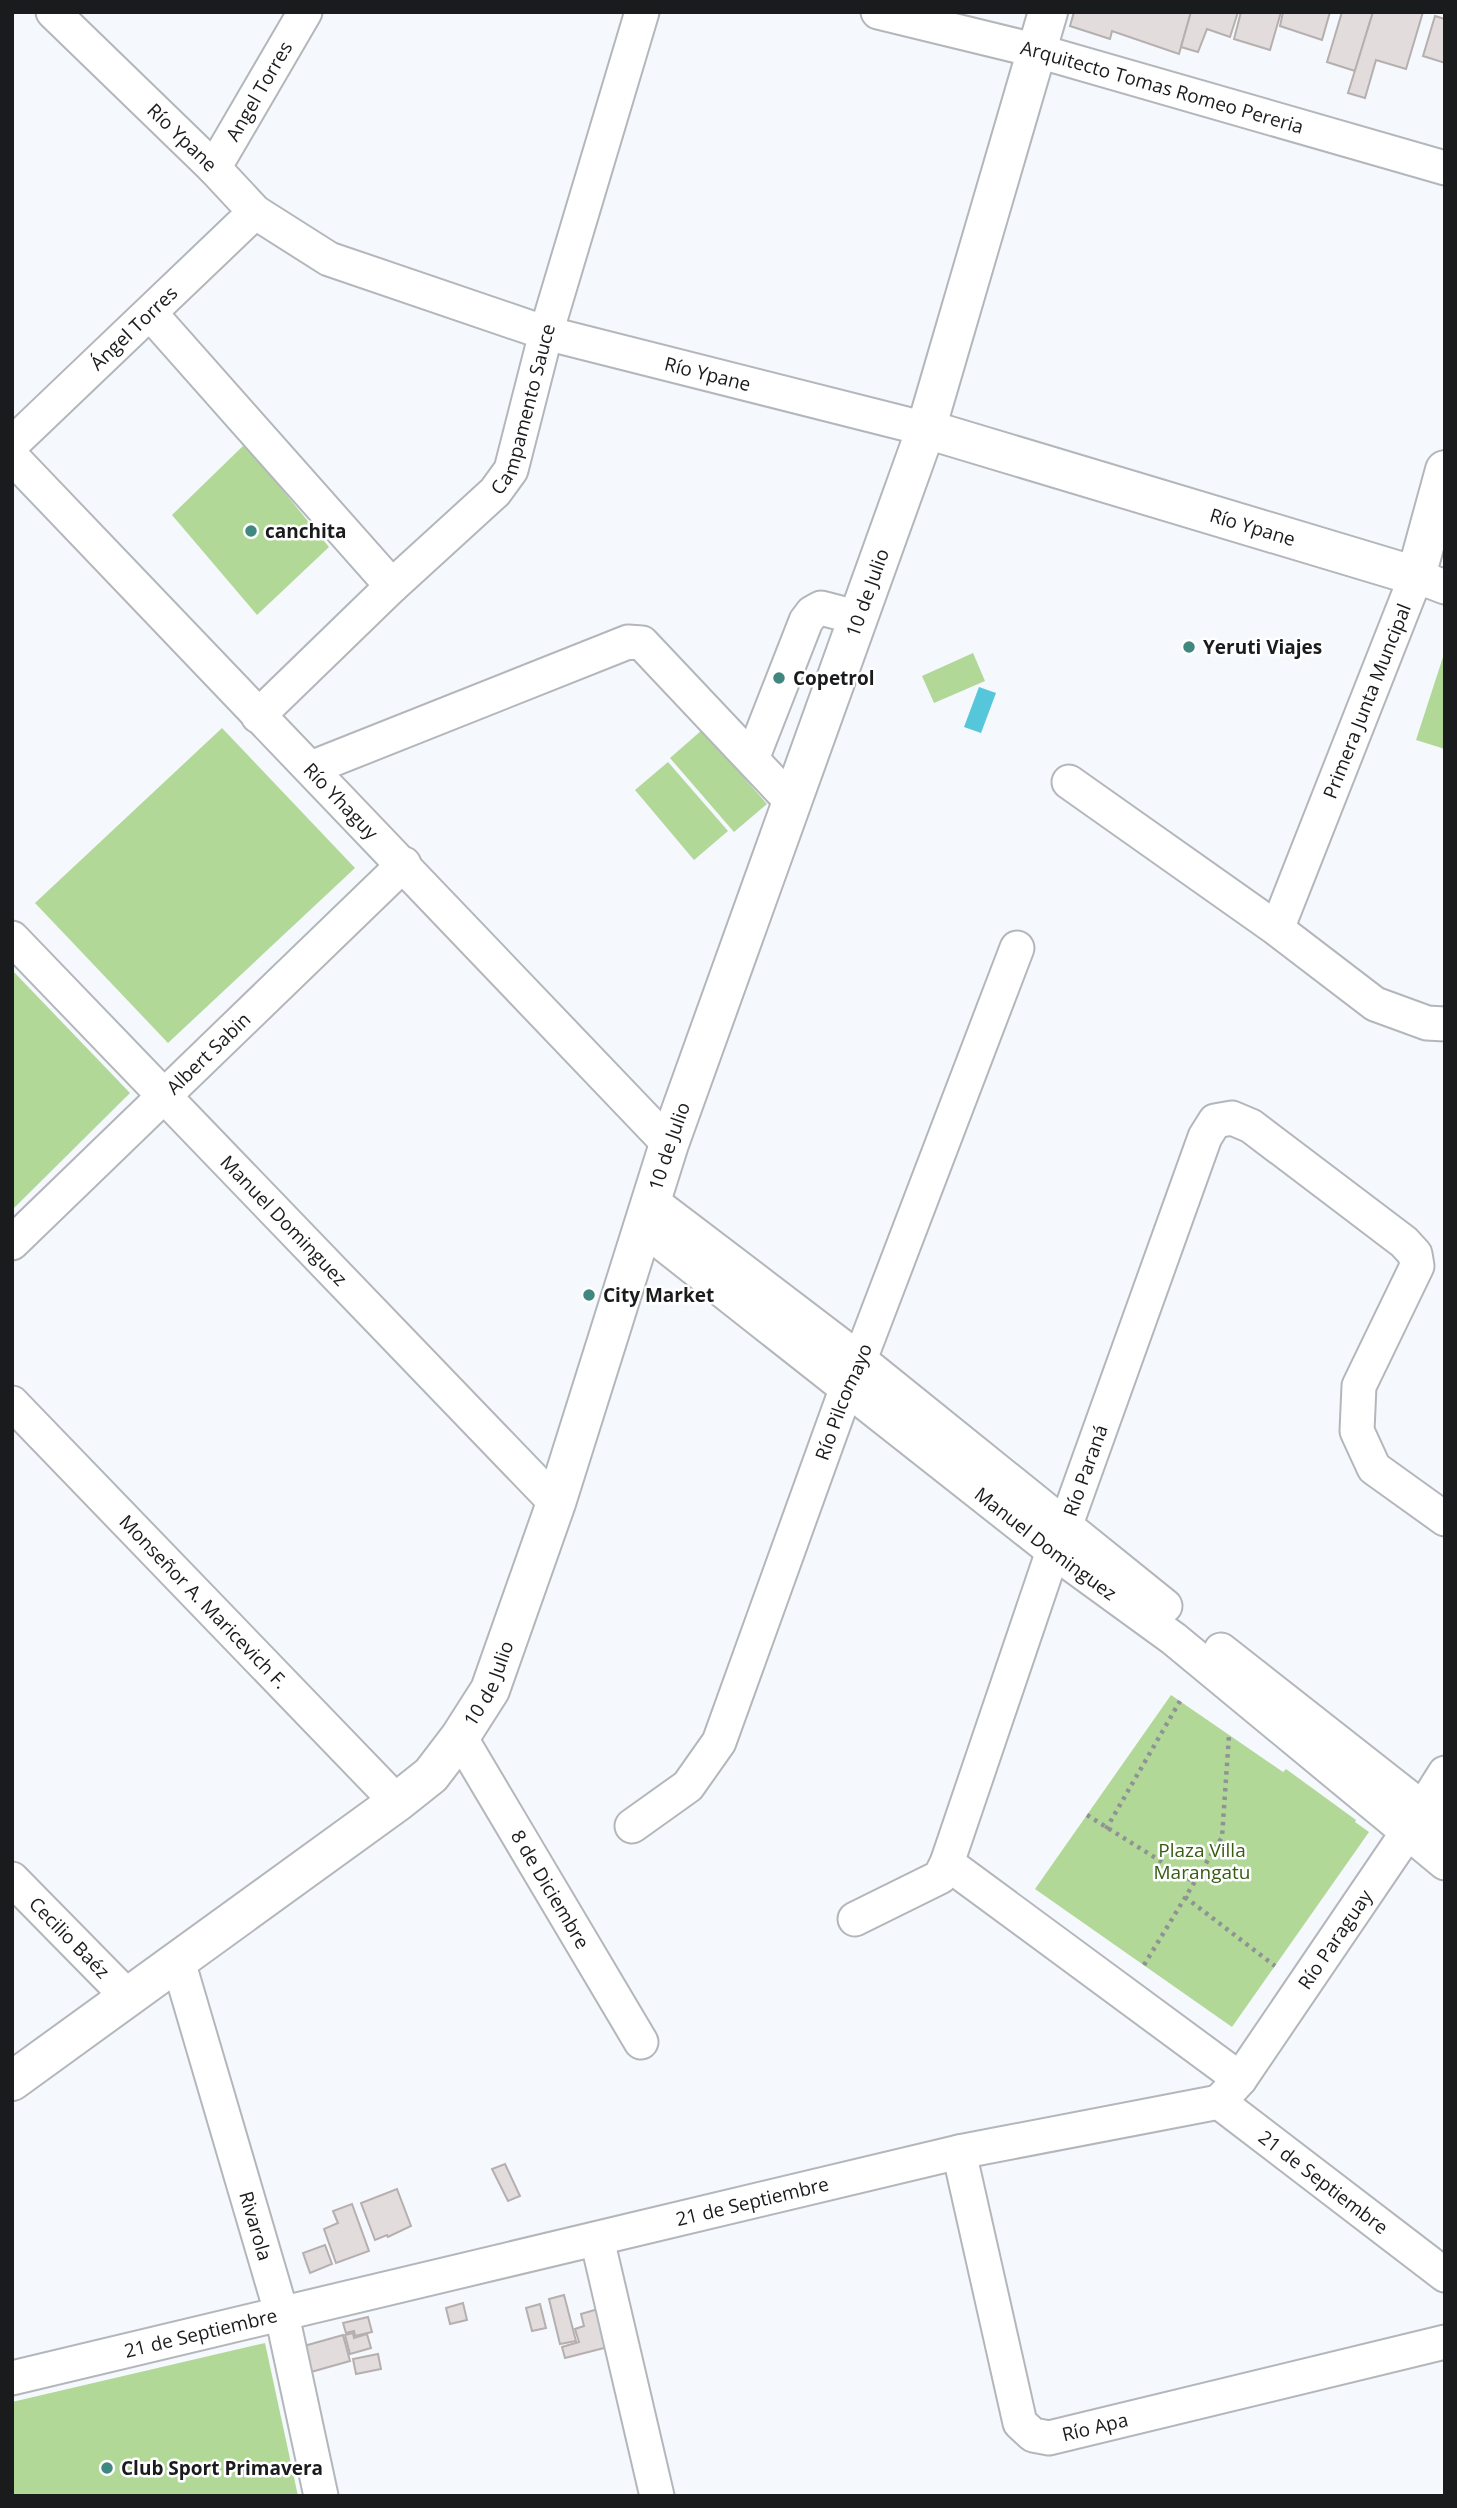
<svg xmlns="http://www.w3.org/2000/svg" width="1457" height="2508" font-family="'Open Sans',sans-serif">
	<style>
		.green { fill: #b1d897 }
		.water { fill: #56c6da }
		.building { fill: #e3dcdc; stroke: #b6afaf; stroke-width: 2 }
		.lines { fill: none; stroke-linecap: round; stroke-linejoin: round }
		.minor-casing { stroke: #b3b7bb; stroke-width: 37 }
		.major-casing { stroke: #b3b7bb; stroke-width: 42 }
		.path { stroke: #909295; stroke-width: 4.5; stroke-dasharray: 3.5 5; stroke-linecap: butt }
		.minor { stroke: #fff; stroke-width: 33 }
		.major { stroke: #fff; stroke-width: 38 }
		.poi-dot { fill: #408780; stroke: #fff; stroke-width: 2.5 }
		.labels { text-anchor: middle; stroke-width: 5; stroke-linejoin: round; paint-order: stroke }
		.street-label { font-size: 19px; fill: #1a1b1d; stroke: #fff }
		.poi-label { font-size: 19px; font-weight: bold; fill: #1a1b1d; stroke: #fff; text-anchor: start }
		.park-label { font-size: 19px; fill: #375c14; stroke: #fff }
	</style>
	<rect width="100%" height="100%" fill="#f5f8fd"/>
	<g class="green">
		<polygon points="245,444 329,547 257,615 172,515"/>
		<polygon points="973,653 985,681 934,703 922,676"/>
		<polygon points="1443,657 1445,657 1445,749 1416,740"/>
		<polygon points="222,728 355,868 168,1043 35,903"/>
		<polygon points="702,730 767,804 734,832 670,758"/>
		<polygon points="668,762 728,831 694,860 635,790"/>
		<polygon points="12,970 130,1093 12,1210"/>
		<polygon points="1171,1695 1283,1772 1286,1769 1356,1820 1355,1822 1369,1832 1232,2027 1035,1889"/>
		<polygon points="265,2343 298,2496 12,2496 12,2402"/>
	</g>
	<polygon class="water" points="979,687 996,693 981,733 964,727"/>
	<g class="building">
		<polygon points="1074,12 1191,12 1179,54 1112,31 1110,39 1070,26"/>
		<polygon points="1191,12 1238,12 1230,37 1207,29 1198,52 1181,47"/>
		<polygon points="1241,12 1281,12 1270,50 1234,39"/>
		<polygon points="1283,12 1330,12 1322,40 1280,26"/>
		<polygon points="1342,12 1373,12 1355,71 1327,62"/>
		<polygon points="1373,12 1423,12 1406,69 1376,60 1365,98 1348,93"/>
		<polygon points="1435,16 1445,19 1445,63 1423,56"/>
		<polygon points="505,2164 520,2196 508,2201 492,2169"/>
		<polygon points="397,2189 411,2226 388,2237 387,2235 375,2240 361,2203"/>
		<polygon points="352,2204 369,2251 336,2263 324,2229 338,2223 333,2211"/>
		<polygon points="325,2245 332,2264 310,2273 303,2253"/>
		<polygon points="564,2295 576,2341 560,2344 549,2299"/>
		<polygon points="463,2303 467,2320 450,2324 446,2308"/>
		<polygon points="540,2304 546,2328 532,2331 526,2308"/>
		<polygon points="598,2309 608,2347 565,2358 562,2347 579,2342 575,2329 584,2326 581,2314"/>
		<polygon points="368,2317 372,2332 355,2336 354,2331 346,2333 343,2323"/>
		<polygon points="353,2333 354,2338 367,2334 371,2348 350,2354 345,2335"/>
		<polygon points="343,2335 350,2361 311,2372 304,2346"/>
		<polygon points="378,2354 381,2369 356,2374 353,2359"/>
	</g>
	<g class="lines">
		<g class="minor-casing">
			<g id="minor">
				<path id="s1" d="M53,12L214,168L255,212L329,259L546,333L926,429"/>
				<path id="s2" d="M878,12L1038,51L1445,168"/>
				<path id="s3" d="M214,168L305,12"/>
				<polyline points="150,313 392,586"/>
				<path id="s4" d="M12,444L255,212"/>
				<path id="s5" d="M12,457L669,1144"/>
				<path id="s6" d="M258,716L392,586L495,492L511,470L546,333L642,12"/>
				<polyline points="752,759 806,621 812,613 821,608 859,618"/>
				<polyline points="311,768 628,642 642,643 792,802"/>
				<polyline points="1069,782 1277,929 1375,1004 1427,1023 1445,1024"/>
				<path id="s7" d="M1277,929L1416,576L1445,587"/>
				<path id="s8" d="M12,938L556,1503"/>
				<polyline points="650,1200 860,1360 1165,1606"/>
				<path id="s9" d="M642,1227L1053,1551L1174,1639L1445,1863"/>
				<path id="s10" d="M12,1243L404,864"/>
				<path id="s11" d="M12,1403L397,1802"/>
				<polyline points="1221,1650 1445,1826"/>
				<path id="s12" d="M460,1737L641,2042"/>
				<path id="s13" d="M632,1826L688,1786L719,1742L847,1387L854,1375L1017,948"/>
				<polyline points="947,1863 1240,2079"/>
				<path id="s14" d="M12,1879L128,1997"/>
				<path id="s15" d="M855,1919L940,1877L947,1863L1053,1551L1065,1527L1205,1137L1215,1121L1232,1118L1251,1126L1404,1242L1415,1254L1417,1266L1359,1386L1357,1431L1374,1468L1445,1519"/>
				<path id="s16" d="M178,1961L282,2315L321,2496"/>
				<path id="s17" d="M1219,2102L1240,2079L1407,1833L1445,1773"/>
				<path id="s18" d="M959,2152L1020,2423L1033,2435L1049,2438L1445,2342"/>
				<polyline points="597,2239 657,2496"/>
				<path id="s19" d="M12,2378L959,2152L1219,2102L1445,2275"/>
			</g>
		</g>
		<g class="major-casing">
			<g id="major">
				<path id="s20" d="M926,429L1416,576L1445,470"/>
				<path id="s21" d="M12,2081L397,1802L431,1775L460,1737L490,1690L556,1503L669,1144L926,429L1048,12"/>
			</g>
		</g>
		<g class="path">
			<polyline points="1087,1815 1194,1882"/>
			<polyline points="1106,1829 1180,1701"/>
			<polyline points="1185,1897 1275,1966"/>
			<polyline points="1144,1965 1222,1837 1229,1735"/>
		</g>
		<use href="#minor" class="minor"/>
		<use href="#major" class="major"/>
	</g>
	<g class="poi-dot">
		<circle cx="251" cy="531" r="7"/>
		<circle cx="1189" cy="647" r="7"/>
		<circle cx="779" cy="678" r="7"/>
		<circle cx="589" cy="1295" r="7"/>
		<circle cx="107" cy="2468" r="7"/>
	</g>
	<g class="labels">
		<g class="street-label">
			<text dy="7" stroke="none"><textPath href="#s2" startOffset="294">Arquitecto Tomas Romeo Pereria</textPath></text>
			<text dy="7" stroke="none"><textPath href="#s3" startOffset="89">Angel Torres</textPath></text>
			<text dy="7" stroke="none"><textPath href="#s1" startOffset="180">Río Ypane</textPath></text>
			<text dy="7" stroke="none"><textPath href="#s4" startOffset="168">Ángel Torres</textPath></text>
			<text dy="7" stroke="none"><textPath href="#s1" startOffset="768">Río Ypane</textPath></text>
			<text dy="7" stroke="none"><textPath href="#s6" startOffset="415">Campamento Sauce</textPath></text>
			<text dy="7" stroke="none"><textPath href="#s20" startOffset="341">Río Ypane</textPath></text>
			<text dy="7" stroke="none"><textPath href="#s21" startOffset="1783">10 de Julio</textPath></text>
			<text dy="7" stroke="none"><textPath href="#s7" startOffset="245">Primera Junta Muncipal</textPath></text>
			<text dy="7" stroke="none"><textPath href="#s5" startOffset="476">Río Yhaguy</textPath></text>
			<text dy="7" stroke="none"><textPath href="#s10" startOffset="273">Albert Sabin</textPath></text>
			<text dy="7" stroke="none"><textPath href="#s21" startOffset="1195">10 de Julio</textPath></text>
			<text dy="7" stroke="none"><textPath href="#s8" startOffset="392">Manuel Dominguez</textPath></text>
			<text dy="7" stroke="none"><textPath href="#s13" startOffset="485">Río Pilcomayo</textPath></text>
			<text dy="7" stroke="none"><textPath href="#s15" startOffset="527">Río Paraná</textPath></text>
			<text dy="7" stroke="none"><textPath href="#s9" startOffset="513">Manuel Dominguez</textPath></text>
			<text dy="7" stroke="none"><textPath href="#s11" startOffset="276">Monseñor A. Maricevich F.</textPath></text>
			<text dy="7" stroke="none"><textPath href="#s21" startOffset="628">10 de Julio</textPath></text>
			<text dy="7" stroke="none"><textPath href="#s12" startOffset="177">8 de Diciembre</textPath></text>
			<text dy="7" stroke="none"><textPath href="#s14" startOffset="82">Cecilio Baéz</textPath></text>
			<text dy="7" stroke="none"><textPath href="#s17" startOffset="200">Río Paraguay</textPath></text>
			<text dy="7" stroke="none"><textPath href="#s19" startOffset="1370">21 de Septiembre</textPath></text>
			<text dy="7" stroke="none"><textPath href="#s19" startOffset="761">21 de Septiembre</textPath></text>
			<text dy="7" stroke="none"><textPath href="#s16" startOffset="276">Rivarola</textPath></text>
			<text dy="7" stroke="none"><textPath href="#s19" startOffset="194">21 de Septiembre</textPath></text>
			<text dy="7" stroke="none"><textPath href="#s18" startOffset="359">Río Apa</textPath></text>
		</g>
		<g class="poi-label">
			<text x="265" y="538">canchita</text>
			<text x="1203" y="654">Yeruti Viajes</text>
			<text x="793" y="685">Copetrol</text>
			<text x="603" y="1302">City Market</text>
			<text x="121" y="2475">Club Sport Primavera</text>
		</g>
		<g class="park-label">
			<text x="1202" y="1857">Plaza Villa<tspan x="1202" dy="22">Marangatu</tspan></text>
		</g>
	</g>
	<rect width="1457" height="2508" fill="none" stroke="#1a1b1d" stroke-width="28"/>
</svg>
